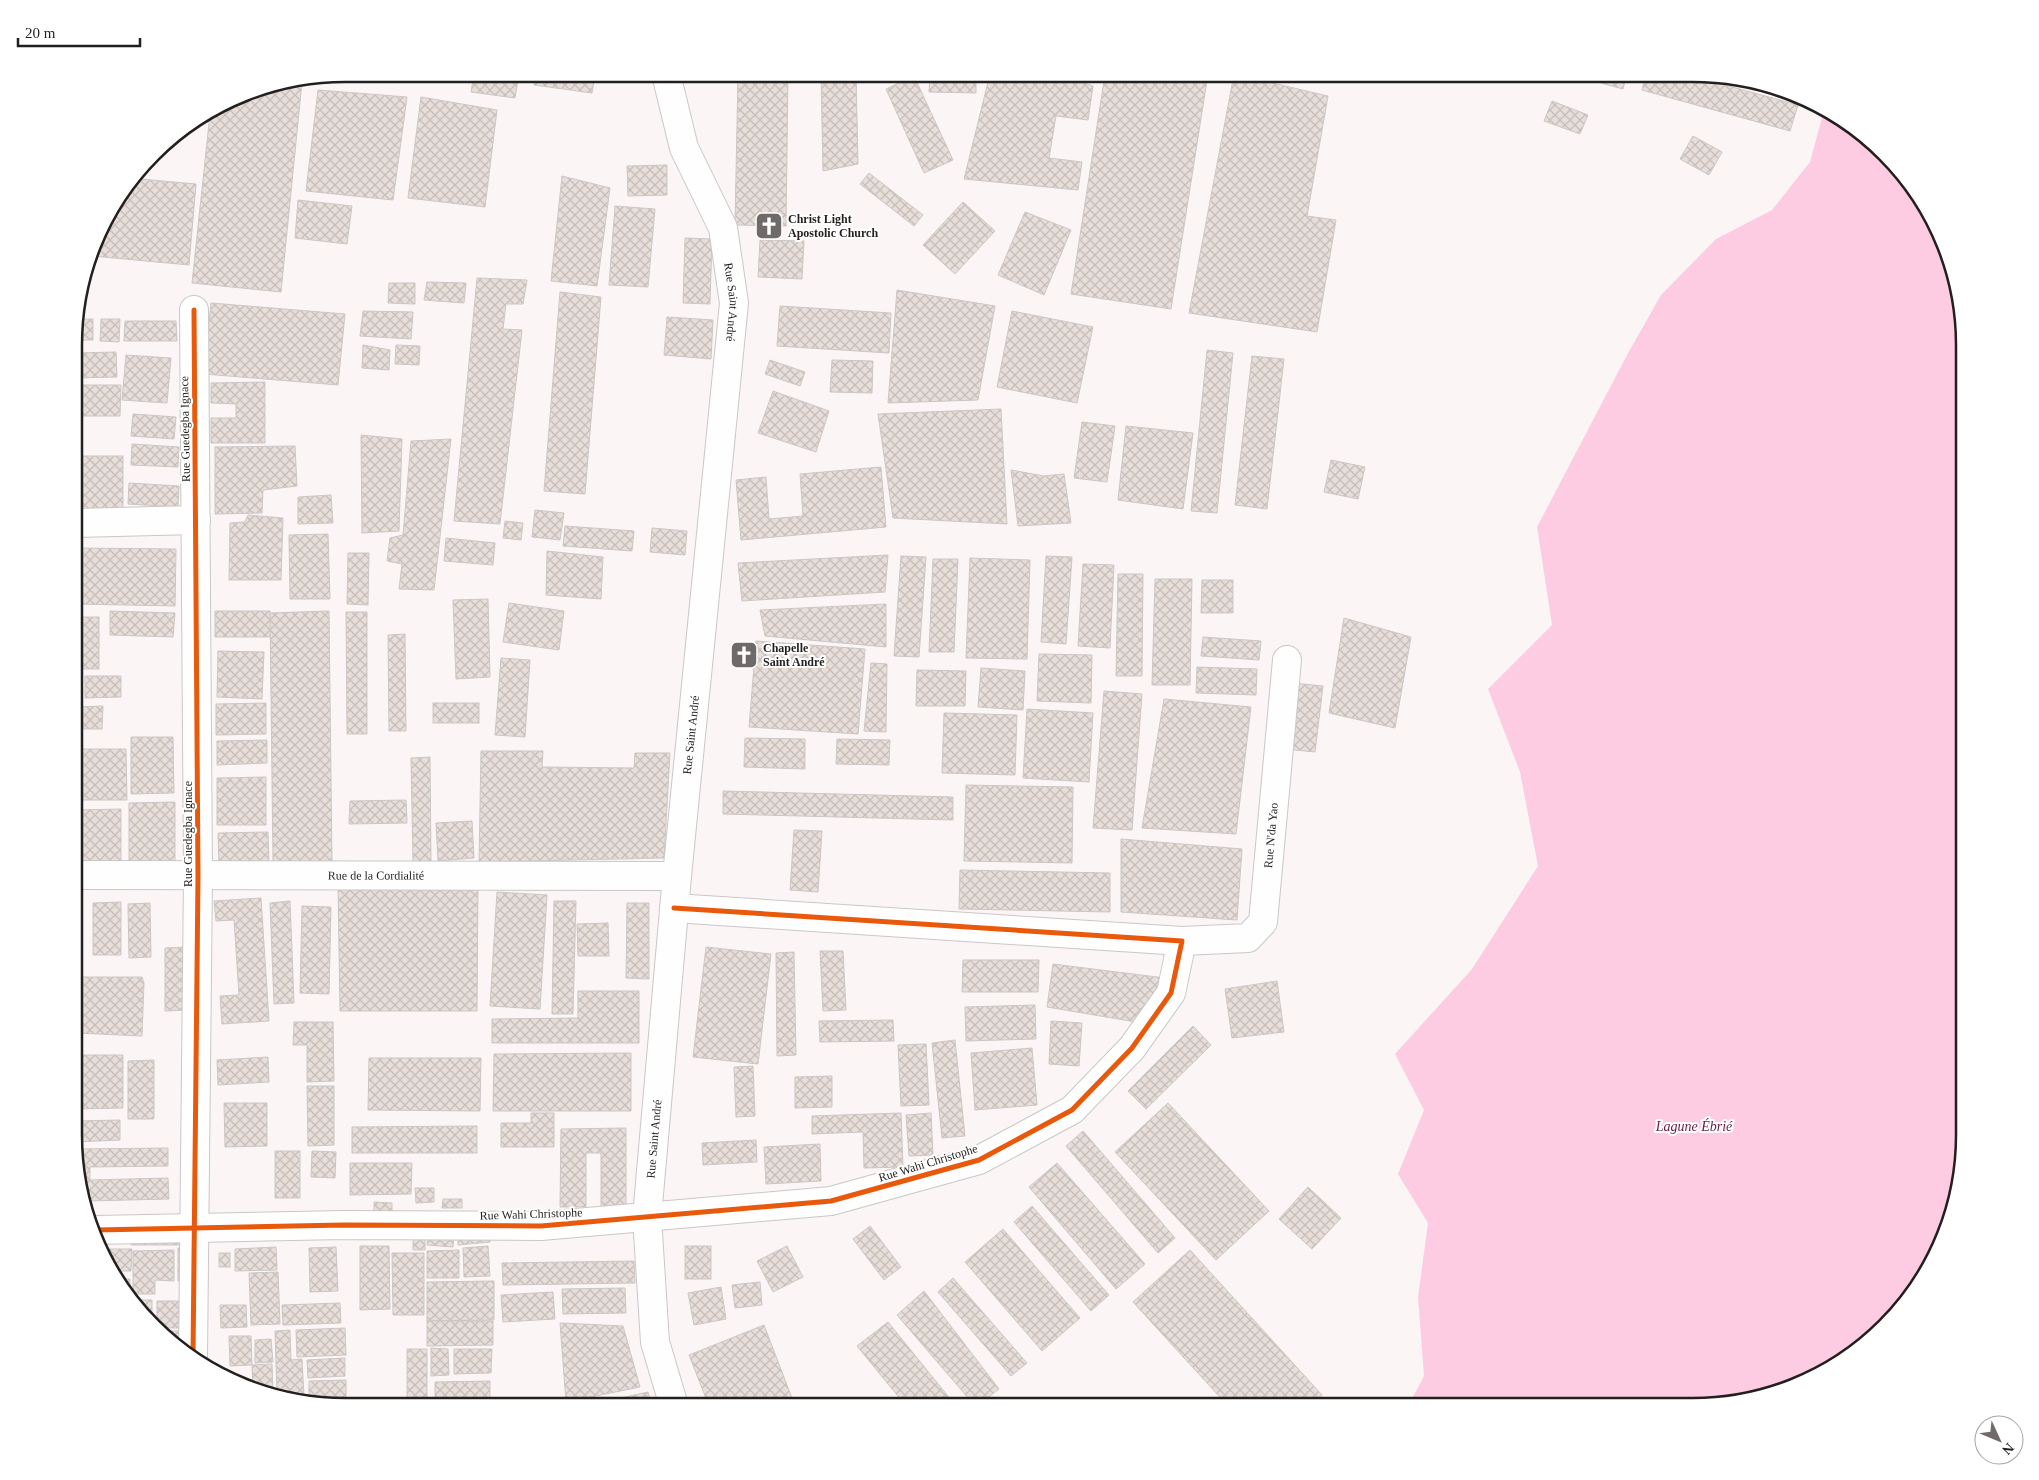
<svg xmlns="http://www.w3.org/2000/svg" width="2039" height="1480" font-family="'Times New Roman',serif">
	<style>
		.water { fill: #fdcce3 }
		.building { fill: url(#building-cross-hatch); stroke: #cbc7c6 }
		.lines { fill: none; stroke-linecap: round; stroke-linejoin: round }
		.minor-casing { stroke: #cbc7c6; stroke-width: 30 }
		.minor { stroke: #fefefe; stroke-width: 28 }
		.cycleway-casing { stroke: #fff; stroke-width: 8 }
		.cycleway { stroke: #e8590c; stroke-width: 5 }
		.labels { text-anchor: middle; stroke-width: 4; stroke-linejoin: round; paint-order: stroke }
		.poi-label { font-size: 12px; font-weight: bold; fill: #231f1e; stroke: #fff; text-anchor: start }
		.street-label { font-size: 12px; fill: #231f1e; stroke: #fff }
		.water-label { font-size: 14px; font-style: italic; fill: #671b48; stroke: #fff }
		.rim { fill: none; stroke: #231f1e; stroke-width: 2.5 }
	</style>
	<defs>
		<pattern id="building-cross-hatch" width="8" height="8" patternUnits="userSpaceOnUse" patternTransform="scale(1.25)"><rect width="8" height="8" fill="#e7ded9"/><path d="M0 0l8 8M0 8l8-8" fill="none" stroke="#c6beba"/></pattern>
	</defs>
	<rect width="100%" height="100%" fill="#fbf6f5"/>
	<polygon class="water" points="1824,110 1859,130 1898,167 1937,225 1965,328 1965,1152 1951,1222 1909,1300 1859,1350 1813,1378 1764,1397 1694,1406 1408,1406 1424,1376 1418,1297 1428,1223 1398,1174 1424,1110 1395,1054 1472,969 1538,866 1520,772 1488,689 1552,625 1537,527 1627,355 1661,295 1716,239 1772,210 1810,162"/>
	<g class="building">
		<polygon points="361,74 464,74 464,82"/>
		<polygon points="474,74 519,74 515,98 471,92"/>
		<polygon points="535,74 595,74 592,93 534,85"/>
		<polygon points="738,74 788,74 786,226 735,225"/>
		<polygon points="821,74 856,74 858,164 823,171"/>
		<polygon points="930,74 976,74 976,93 929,92"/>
		<polygon points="990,74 1070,74 1070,78 1093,86 1088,120 1056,116 1049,158 1082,162 1078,190 964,179"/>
		<polygon points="1105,74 1208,74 1171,309 1071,294"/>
		<polygon points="1234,74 1328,96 1307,216 1336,220 1317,332 1189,313"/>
		<polygon points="1603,74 1627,74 1623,89 1601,83"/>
		<polygon points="1646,74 1685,74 1798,105 1790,131 1642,90"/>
		<polygon points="914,76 953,160 924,173 886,89"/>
		<polygon points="302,82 281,292 192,283 210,114 242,94"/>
		<polygon points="318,90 407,97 393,200 306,191"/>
		<polygon points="421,97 497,110 485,207 408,198"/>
		<polygon points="1552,101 1588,115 1580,134 1544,121"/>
		<polygon points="1693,136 1722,152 1709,175 1680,159"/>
		<polygon points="667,165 667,195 628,196 627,166"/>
		<polygon points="869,173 923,215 914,226 860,184"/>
		<polygon points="140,175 140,179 196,184 189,265 92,256 102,225"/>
		<polygon points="562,176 610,188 597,286 551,281"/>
		<polygon points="298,200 352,206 347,244 295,238"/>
		<polygon points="963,202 995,231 955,274 923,245"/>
		<polygon points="615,206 655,209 648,287 609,285"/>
		<polygon points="1025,212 1071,230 1044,295 998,275"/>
		<polygon points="685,238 712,239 710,304 683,303"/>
		<polygon points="760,240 804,241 802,279 758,277"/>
		<polygon points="477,278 527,280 523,304 506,304 503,329 522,330 500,524 454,521"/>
		<polygon points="427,282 466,283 464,303 424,300"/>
		<polygon points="389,283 415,283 415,304 388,303"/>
		<polygon points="897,290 995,306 978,400 888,403"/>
		<polygon points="560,292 601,297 585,494 544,491"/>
		<polygon points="211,303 345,314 338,385 204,374"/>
		<polygon points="780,306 891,313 889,353 777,346"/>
		<polygon points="363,311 413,312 411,339 360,336"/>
		<polygon points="1012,311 1093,327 1077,403 997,387"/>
		<polygon points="667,317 713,320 711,359 664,355"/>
		<rect x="76" y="319" width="17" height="21"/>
		<polygon points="101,319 120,319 119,342 100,341"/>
		<polygon points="125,321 176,321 177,341 124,341"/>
		<polygon points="363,345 390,350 389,370 362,368"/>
		<polygon points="396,345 420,346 419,365 395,364"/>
		<polygon points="1207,350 1233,353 1217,513 1191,511"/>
		<polygon points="116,352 117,377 76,378 76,353"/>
		<polygon points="126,355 171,358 167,403 122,400"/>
		<polygon points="1252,356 1284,359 1267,509 1235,505"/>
		<polygon points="770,360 805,372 800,386 765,374"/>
		<polygon points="832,360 873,361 872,393 830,392"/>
		<polygon points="265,382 265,443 211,443 211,418 236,418 236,404 211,403 211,383"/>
		<polygon points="76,385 121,385 120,416 76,416"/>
		<polygon points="773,391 829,411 816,452 758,433"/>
		<polygon points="1001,409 1007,524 893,518 878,414"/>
		<polygon points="133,414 176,417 174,439 131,436"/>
		<polygon points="1082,422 1115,426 1107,482 1074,478"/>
		<polygon points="1126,426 1193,433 1183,509 1118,500"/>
		<polygon points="361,435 402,439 399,531 362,533"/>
		<polygon points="451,439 434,590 399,589 402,564 387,561 390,538 403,535 411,441"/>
		<polygon points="132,444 179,447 178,467 131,465"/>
		<polygon points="295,446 297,486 263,490 262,513 215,514 215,447"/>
		<rect x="76" y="456" width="47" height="55"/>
		<polygon points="1331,460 1365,467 1358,499 1324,492"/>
		<polygon points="881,467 886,527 741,540 736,480 766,477 769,519 803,516 800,474"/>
		<polygon points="1011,470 1044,476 1064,474 1071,523 1018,526"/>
		<polygon points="129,483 179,486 178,507 128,504"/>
		<polygon points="331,495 333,523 298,524 298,497"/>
		<polygon points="535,510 564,513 560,540 532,537"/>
		<polygon points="248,515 283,518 281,580 229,580 230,523 245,522"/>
		<polygon points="505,521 523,523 521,540 503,538"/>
		<polygon points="565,526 634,531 632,551 563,546"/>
		<polygon points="652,528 687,531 685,555 650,552"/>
		<polygon points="328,534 330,599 290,599 289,535"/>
		<polygon points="446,538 495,543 493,565 444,561"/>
		<polygon points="76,548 176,549 175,606 76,604"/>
		<polygon points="547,551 603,557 601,599 546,595"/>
		<polygon points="348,553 369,553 368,605 347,604"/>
		<polygon points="888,555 885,592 742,601 738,563"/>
		<polygon points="901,556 926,557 919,657 894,656"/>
		<polygon points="1046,556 1072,557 1066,644 1041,642"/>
		<polygon points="970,558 1030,560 1027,659 966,658"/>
		<polygon points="933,559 958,559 954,652 929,652"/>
		<polygon points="1083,564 1114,565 1110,648 1078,646"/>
		<polygon points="1118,574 1143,574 1142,676 1116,676"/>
		<polygon points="1155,579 1192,579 1190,685 1152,685"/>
		<polygon points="1202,580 1233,580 1233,613 1201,613"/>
		<polygon points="488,599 490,677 456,679 453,600"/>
		<polygon points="509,603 564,611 559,650 503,642"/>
		<polygon points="886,604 886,647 765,636 760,610"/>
		<polygon points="110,611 175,613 173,637 110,635"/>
		<polygon points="215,611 270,611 271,637 215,637"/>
		<polygon points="329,611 332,862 273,862 270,613"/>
		<polygon points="346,612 367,612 367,734 347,734"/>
		<rect x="76" y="617" width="23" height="52"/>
		<polygon points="1344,618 1411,637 1395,728 1329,713"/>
		<polygon points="405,634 406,731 389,731 388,635"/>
		<polygon points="1203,637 1261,641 1259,660 1201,656"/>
		<polygon points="756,641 865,649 858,734 749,727"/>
		<polygon points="218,651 264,652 262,699 217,697"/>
		<polygon points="1039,654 1092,655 1091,703 1037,701"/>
		<polygon points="501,658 530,660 525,737 495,735"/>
		<polygon points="871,663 887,664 886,732 864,731"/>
		<polygon points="1197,667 1257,669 1256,695 1196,693"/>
		<polygon points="981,668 1025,671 1023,710 978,707"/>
		<polygon points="917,670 966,671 965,706 916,706"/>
		<polygon points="85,676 121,676 121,697 85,698"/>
		<polygon points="1293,683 1323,686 1315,752 1285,749"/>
		<polygon points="1104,691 1142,694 1132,830 1093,828"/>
		<polygon points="1164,699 1251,707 1236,834 1142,828"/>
		<polygon points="266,703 266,734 216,735 216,704"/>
		<rect x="433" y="703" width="46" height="20"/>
		<polygon points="103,706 102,729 76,729 76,707"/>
		<polygon points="1027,709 1093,713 1089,782 1023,778"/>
		<polygon points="944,713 1017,715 1015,775 942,773"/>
		<polygon points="131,737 173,737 174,793 131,794"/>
		<polygon points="745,738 805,739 805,769 744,767"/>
		<polygon points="837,739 890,740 889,765 836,764"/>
		<polygon points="267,740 267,763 217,765 217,741"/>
		<polygon points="76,749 126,749 127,800 76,800"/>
		<polygon points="481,751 543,751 542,767 634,768 635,753 670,753 664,858 479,862"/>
		<polygon points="430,757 431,861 413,862 411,758"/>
		<polygon points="266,777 266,825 217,825 217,778"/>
		<polygon points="966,785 1073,787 1072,863 964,861"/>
		<polygon points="723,791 953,797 953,820 723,814"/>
		<polygon points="406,800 407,823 349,824 350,801"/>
		<polygon points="175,802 175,864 129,865 129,803"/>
		<polygon points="121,809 121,867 76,868 76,810"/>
		<polygon points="472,821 474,858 438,861 436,823"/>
		<polygon points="794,830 822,831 818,892 790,890"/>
		<polygon points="268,832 269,863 219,865 218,833"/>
		<polygon points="1121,839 1242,849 1237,920 1121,912"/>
		<polygon points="960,870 1110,873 1110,912 959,909"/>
		<polygon points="338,886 478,887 477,1011 340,1011"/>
		<polygon points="497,892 547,895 540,1009 490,1006"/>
		<polygon points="261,898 269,1021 222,1024 220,996 239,995 234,920 216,921 214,901"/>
		<polygon points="290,901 294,1003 274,1004 270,903"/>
		<polygon points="554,901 576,901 573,1014 552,1014"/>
		<polygon points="121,902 121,955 93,955 93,903"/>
		<polygon points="150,903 151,957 129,958 128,904"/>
		<polygon points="627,903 649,903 649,979 626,978"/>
		<polygon points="302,906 331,907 329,994 300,993"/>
		<polygon points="608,923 609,956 578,956 577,924"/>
		<polygon points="186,947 186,1010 165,1011 165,948"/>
		<polygon points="706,947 771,954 758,1064 693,1057"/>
		<polygon points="820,951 843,951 846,1010 823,1011"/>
		<polygon points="794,952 796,1055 777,1056 776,953"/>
		<polygon points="963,960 1039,960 1038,992 962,992"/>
		<polygon points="1053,964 1165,978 1136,1022 1047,1007"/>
		<polygon points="76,977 142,977 144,983 142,1036 76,1033"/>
		<polygon points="1277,981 1284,1032 1232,1038 1225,989"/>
		<polygon points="578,991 639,991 639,1043 492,1043 492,1019 578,1018"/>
		<polygon points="1035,1005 1036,1039 966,1041 965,1007"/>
		<polygon points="893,1020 894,1041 820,1042 819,1021"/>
		<polygon points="1051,1021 1082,1023 1079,1066 1049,1064"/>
		<polygon points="294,1022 333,1022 334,1081 307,1082 307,1045 293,1045"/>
		<polygon points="1193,1026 1211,1045 1146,1109 1128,1091"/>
		<polygon points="955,1040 965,1136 942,1138 932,1043"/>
		<polygon points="926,1044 929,1105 901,1106 898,1045"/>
		<polygon points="1032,1048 1037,1105 975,1110 971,1053"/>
		<polygon points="631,1053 631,1111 493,1111 494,1054"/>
		<polygon points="76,1055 123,1055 123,1108 76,1109"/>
		<polygon points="268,1057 269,1082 218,1085 217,1060"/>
		<polygon points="369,1058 481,1058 480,1111 368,1110"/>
		<polygon points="154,1060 154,1119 128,1119 128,1061"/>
		<polygon points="753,1066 755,1116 736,1117 734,1067"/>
		<polygon points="832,1076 832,1107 795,1108 795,1077"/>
		<polygon points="307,1086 334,1086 334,1145 308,1146"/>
		<polygon points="224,1103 267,1103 267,1146 225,1147"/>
		<polygon points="1168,1103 1269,1211 1216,1260 1115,1152"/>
		<polygon points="531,1113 554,1113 554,1147 501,1147 501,1123 531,1123"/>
		<polygon points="901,1113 903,1167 864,1168 863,1132 812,1134 812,1116"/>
		<polygon points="931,1113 933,1155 909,1156 906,1115"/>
		<polygon points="120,1120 120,1140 76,1142 76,1121"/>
		<polygon points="477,1126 477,1153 352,1153 352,1127"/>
		<polygon points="626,1128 626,1207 601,1207 601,1153 586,1153 586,1207 560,1207 561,1129"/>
		<polygon points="1083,1131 1175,1238 1158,1253 1066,1146"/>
		<polygon points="756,1140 757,1162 703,1165 702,1143"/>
		<polygon points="820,1144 821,1181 766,1184 764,1147"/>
		<polygon points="168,1148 168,1166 90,1167 90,1180 168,1178 169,1199 87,1201 76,1170 76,1149"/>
		<rect x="275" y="1151" width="25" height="47"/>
		<polygon points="312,1151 336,1152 335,1178 311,1177"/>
		<polygon points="350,1163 412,1163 411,1194 350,1195"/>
		<polygon points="1057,1163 1145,1264 1116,1289 1029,1187"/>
		<polygon points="1308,1187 1341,1218 1312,1249 1279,1219"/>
		<polygon points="415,1188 434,1188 434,1202 416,1203"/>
		<polygon points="443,1199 462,1199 462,1208 442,1208"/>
		<polygon points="374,1202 392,1203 392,1215 374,1214"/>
		<polygon points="1032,1206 1109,1295 1091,1311 1014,1222"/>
		<polygon points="870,1226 901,1267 884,1280 853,1239"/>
		<polygon points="1003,1229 1080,1318 1042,1351 965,1262"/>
		<polygon points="413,1233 425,1234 425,1250 413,1250"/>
		<polygon points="182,1234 182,1245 131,1245 131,1235"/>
		<polygon points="428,1235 454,1236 453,1247 427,1245"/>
		<polygon points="490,1238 490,1242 458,1245 458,1239"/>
		<polygon points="360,1246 389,1246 390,1309 360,1310"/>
		<polygon points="488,1246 490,1276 464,1277 463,1248"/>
		<rect x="685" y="1246" width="26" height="33"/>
		<polygon points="787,1246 803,1277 773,1292 757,1261"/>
		<polygon points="276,1247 277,1270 235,1271 235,1249"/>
		<polygon points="336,1247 338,1291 310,1292 309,1248"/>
		<polygon points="178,1248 189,1248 188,1281 178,1281"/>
		<polygon points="103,1249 132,1249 131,1271 111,1271"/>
		<polygon points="174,1250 174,1281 155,1280 155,1294 133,1294 133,1251"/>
		<polygon points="459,1250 459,1278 427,1278 427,1251"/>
		<polygon points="1190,1250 1322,1395 1309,1406 1228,1406 1133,1302"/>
		<rect x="219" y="1253" width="11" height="14"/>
		<polygon points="392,1253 424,1253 424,1315 393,1315"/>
		<polygon points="634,1261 635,1283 503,1285 502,1263"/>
		<polygon points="278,1272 280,1324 251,1325 249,1273"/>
		<polygon points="953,1278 1027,1363 1011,1376 938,1292"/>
		<polygon points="117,1279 130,1279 130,1293"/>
		<polygon points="494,1281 494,1320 427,1321 427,1282"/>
		<polygon points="760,1282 762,1305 735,1308 732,1285"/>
		<polygon points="721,1287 726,1319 694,1325 688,1293"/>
		<polygon points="625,1288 626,1313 563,1314 562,1289"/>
		<polygon points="924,1291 999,1389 977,1406 975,1406 897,1315"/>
		<polygon points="553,1292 555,1319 503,1322 501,1295"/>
		<polygon points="136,1300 152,1300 152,1313 147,1313"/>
		<polygon points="157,1301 185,1301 185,1328 161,1328 157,1324"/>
		<polygon points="340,1303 341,1323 283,1325 282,1305"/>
		<polygon points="220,1305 246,1305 247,1327 221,1328"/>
		<polygon points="427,1321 493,1321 493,1345 427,1346"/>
		<polygon points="888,1322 956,1406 906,1406 857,1346"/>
		<polygon points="560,1323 623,1326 640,1387 566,1402"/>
		<polygon points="764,1325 795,1406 709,1406 689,1355"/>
		<polygon points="345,1328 346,1355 297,1357 296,1330"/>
		<polygon points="290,1330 291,1360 302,1359 304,1397 294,1398 277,1394 275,1331"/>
		<polygon points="163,1331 185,1331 180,1350"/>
		<polygon points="229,1336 251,1336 252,1365 230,1366"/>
		<polygon points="271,1339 273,1362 255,1363 255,1340"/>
		<polygon points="431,1348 448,1349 449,1375 431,1376"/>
		<rect x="407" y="1349" width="20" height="57"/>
		<polygon points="454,1349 492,1349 491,1373 454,1374"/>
		<polygon points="345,1358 345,1376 308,1378 307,1360"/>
		<polygon points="272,1364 273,1393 253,1388 252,1365"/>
		<polygon points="346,1380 346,1401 318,1402 318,1396 309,1396 309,1381"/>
		<polygon points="490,1381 490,1403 435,1403 435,1382"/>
		<polygon points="648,1392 652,1406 584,1406"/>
	</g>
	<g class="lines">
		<g class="minor-casing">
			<g id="minor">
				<path id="s1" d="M666,74L684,148L723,228L734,303L677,876L647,1217L655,1342L674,1406"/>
				<polyline points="76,523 196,520"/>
				<path id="s2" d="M76,875L677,876"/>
				<path id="s3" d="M1182,941L1248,938L1263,922L1287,660"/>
				<polyline points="96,1230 344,1225 541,1226 831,1201 979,1160 1072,1110 1132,1048 1171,993 1182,941 674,908"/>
				<polyline points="193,1357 198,876 194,310"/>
			</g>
		</g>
		<use href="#minor" class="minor"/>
		<g class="cycleway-casing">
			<g id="cycleway">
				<polyline points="96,1230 344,1225 541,1226 831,1201 979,1160 1072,1110 1132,1048 1171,993 1182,941 674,908"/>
				<polyline points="193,1357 198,876 194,310"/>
			</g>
		</g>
		<use href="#cycleway" class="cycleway"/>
	</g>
	<defs>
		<g id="church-square" transform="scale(1.4375)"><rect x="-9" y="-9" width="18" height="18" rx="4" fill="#6f6a69" stroke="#fff"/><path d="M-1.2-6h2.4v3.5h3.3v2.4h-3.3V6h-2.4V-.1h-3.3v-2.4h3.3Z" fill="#fff"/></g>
	</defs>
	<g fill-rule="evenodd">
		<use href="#church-square" x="769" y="226"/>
		<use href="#church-square" x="744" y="655"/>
	</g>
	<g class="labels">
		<g class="poi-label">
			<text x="788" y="223">Christ Light<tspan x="788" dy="14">Apostolic Church</tspan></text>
			<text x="763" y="652">Chapelle<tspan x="763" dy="14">Saint André</tspan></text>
		</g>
		<g class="street-label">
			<text dy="4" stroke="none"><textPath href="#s1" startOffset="240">Rue Saint André</textPath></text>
			<text transform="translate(185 429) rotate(-91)" y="4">Rue Guedegba Ignace</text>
			<text transform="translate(691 735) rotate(-84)" y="4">Rue Saint André</text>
			<text transform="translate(188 834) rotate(-90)" y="4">Rue Guedegba Ignace</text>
			<text dy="4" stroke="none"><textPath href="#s3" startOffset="175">Rue N'da Yao</textPath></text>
			<text dy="4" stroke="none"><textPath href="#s2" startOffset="300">Rue de la Cordialité</textPath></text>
			<text transform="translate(654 1139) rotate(-85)" y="4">Rue Saint André</text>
			<text transform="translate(928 1163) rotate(-17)" y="4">Rue Wahi Christophe</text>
			<text transform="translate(531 1214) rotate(-2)" y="4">Rue Wahi Christophe</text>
		</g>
		<g class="water-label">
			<text x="1694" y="1131">Lagune Ébrié</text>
		</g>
	</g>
	<path d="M0 0H2039V1480H0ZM345 82H1693A263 263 0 0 1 1956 345V1135A263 263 0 0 1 1693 1398H345A263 263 0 0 1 82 1135V345A263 263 0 0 1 345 82Z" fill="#fff" fill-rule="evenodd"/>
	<path class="rim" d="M345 82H1693A263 263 0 0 1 1956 345V1135A263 263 0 0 1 1693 1398H345A263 263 0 0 1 82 1135V345A263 263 0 0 1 345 82Z"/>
	<g transform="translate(1999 1440) rotate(134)"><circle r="24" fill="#ffffff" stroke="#a7a5a5"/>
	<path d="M0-4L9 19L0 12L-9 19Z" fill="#6f6a69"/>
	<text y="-8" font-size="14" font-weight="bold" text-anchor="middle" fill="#231f1e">N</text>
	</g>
	<path d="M18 38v8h122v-8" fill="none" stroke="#231f1e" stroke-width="2.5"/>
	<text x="25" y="38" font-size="15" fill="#231f1e" stroke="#ffffff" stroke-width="4" paint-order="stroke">20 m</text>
</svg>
